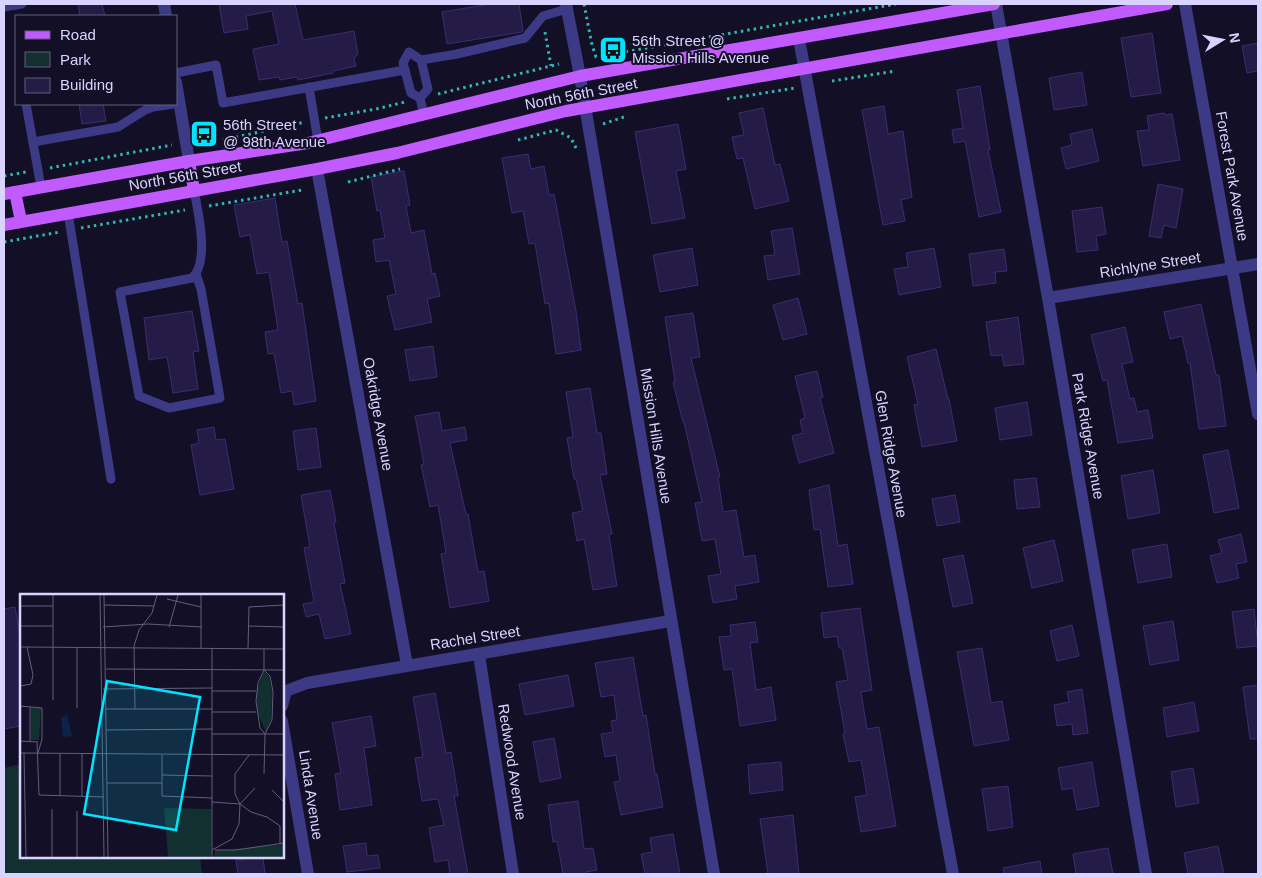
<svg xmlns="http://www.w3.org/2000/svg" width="1262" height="878" font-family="Helvetica,sans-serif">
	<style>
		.green { fill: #12302f }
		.building { fill: #241b47; stroke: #3b2d73 }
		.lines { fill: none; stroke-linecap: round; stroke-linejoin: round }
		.path { stroke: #2fb8b0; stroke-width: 3; stroke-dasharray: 2.5 4; stroke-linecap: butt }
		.service { stroke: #3d3a85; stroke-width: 9 }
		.minor { stroke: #3d3a85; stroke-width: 12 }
		.primary { stroke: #c25bff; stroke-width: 12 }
		.labels { text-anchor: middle; stroke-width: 4; stroke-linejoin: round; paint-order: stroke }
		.poi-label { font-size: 15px; fill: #d9d4ff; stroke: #130f26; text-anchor: start }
		.street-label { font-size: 15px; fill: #d9d4ff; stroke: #130f26 }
		.inset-road { fill: none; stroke: #625e7d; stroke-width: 1 }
		.view { fill: #00e5ff; fill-opacity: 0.15; stroke: #00e5ff; stroke-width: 2.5 }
		.inset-edge { fill: none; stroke: #d9d4ff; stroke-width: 2.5 }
	</style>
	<rect width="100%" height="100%" fill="#130f26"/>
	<polygon class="green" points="21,764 21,857 200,857 202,874 4,874 4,768"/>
	<g class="building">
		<polygon points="78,4 102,4 105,16 80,16"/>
		<polygon points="219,4 295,4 303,40 354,31 358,54 354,58 356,66 333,71 333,73 298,80 297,77 280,80 279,77 259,80 253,49 279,44 272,11 246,16 248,29 224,33"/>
		<polygon points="490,4 519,4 523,30 522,32 447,44 442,12"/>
		<polygon points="1152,33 1161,93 1131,97 1121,38"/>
		<polygon points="1258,43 1258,71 1247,73 1242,46"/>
		<polygon points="1082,72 1087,105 1054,110 1049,78"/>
		<polygon points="980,86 990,150 988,150 1001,212 979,217 965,141 954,143 952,130 963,128 957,90"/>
		<polygon points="79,104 103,104 106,121 82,124"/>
		<polygon points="884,106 888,134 903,131 912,197 901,200 905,221 883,225 862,110"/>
		<polygon points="763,108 775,165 780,164 789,201 755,209 743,158 737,159 732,137 744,135 739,113"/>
		<polygon points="1164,113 1165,115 1172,114 1180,160 1143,166 1137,131 1149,130 1147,116"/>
		<polygon points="678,124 686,169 676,171 685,218 652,224 635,132"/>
		<polygon points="1092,129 1099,161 1066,169 1061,148 1072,145 1070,134"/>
		<polygon points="528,154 531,169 544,166 549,195 554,194 576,311 581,350 556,354 549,303 545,304 535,243 529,244 523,211 512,213 502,158"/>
		<polygon points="404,171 410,205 406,206 411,233 424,230 432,274 435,273 440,296 427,299 432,322 395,330 387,296 396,294 389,260 376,262 373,240 385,238 380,210 377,211 371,177"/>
		<polygon points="1158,184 1183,189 1176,228 1164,225 1161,238 1149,236"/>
		<polygon points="275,198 282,242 287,241 298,304 302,303 316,401 294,405 292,391 281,393 274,353 268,354 265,332 278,330 269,272 257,274 250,235 240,237 234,205"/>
		<polygon points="1102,207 1106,234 1096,236 1098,250 1077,252 1072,211"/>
		<polygon points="792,228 800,274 768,280 764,256 775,255 771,231"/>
		<polygon points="692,248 698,285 660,292 653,255"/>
		<polygon points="934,248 941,287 899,295 894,269 908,267 906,253"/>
		<polygon points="1004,249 1007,271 995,272 996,283 973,286 969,254"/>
		<polygon points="798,298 807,334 783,340 773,305"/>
		<polygon points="1201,304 1216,375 1219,375 1226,426 1199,429 1190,363 1188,363 1182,336 1170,339 1164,312"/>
		<polygon points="192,311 199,351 193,352 198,389 173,393 167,357 149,360 144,318"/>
		<polygon points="693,313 700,357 691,358 720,477 718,477 723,512 736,510 744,557 755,555 759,582 735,586 737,599 713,603 708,576 721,574 715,539 702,541 695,503 702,502 684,422 683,422 673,382 675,382 665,317"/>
		<polygon points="1018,317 1024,364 1004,366 1002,355 991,356 986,322"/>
		<polygon points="1125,327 1133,362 1122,364 1130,399 1134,398 1137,412 1148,410 1153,438 1118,443 1107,380 1103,381 1091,335"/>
		<polygon points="433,346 437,377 410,381 405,350"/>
		<polygon points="936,349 948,399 949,399 957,441 922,447 914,405 918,404 907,357"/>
		<polygon points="817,371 823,397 820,398 834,453 799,463 792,436 803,433 800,420 805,418 795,376"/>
		<polygon points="590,388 597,433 601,433 607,474 600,475 612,534 609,535 617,586 593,590 584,539 577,541 572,513 583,511 576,479 574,479 567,438 573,437 566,392"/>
		<polygon points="1027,402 1032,435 1000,440 995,408"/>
		<polygon points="439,412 442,431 465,427 467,440 450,443 466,514 468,514 478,572 484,571 489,601 450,608 441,554 446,553 438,505 430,507 421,465 424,464 415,416"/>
		<polygon points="214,427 216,440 225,439 234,489 200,495 191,445 199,443 197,430"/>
		<polygon points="316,428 321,467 298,470 293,431"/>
		<polygon points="1228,450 1239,508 1214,513 1203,455"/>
		<polygon points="1153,470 1160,513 1128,519 1121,476"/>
		<polygon points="1036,478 1040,507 1017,509 1014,480"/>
		<polygon points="829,485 838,546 847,544 853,584 828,587 820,529 814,530 809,490"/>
		<polygon points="330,490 336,522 334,523 345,583 340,584 351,634 325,639 319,614 306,617 303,604 314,602 304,548 310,547 301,495"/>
		<polygon points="955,495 960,522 937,526 932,499"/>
		<polygon points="1241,534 1247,562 1236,564 1239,578 1217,583 1210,556 1222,553 1218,540"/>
		<polygon points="1054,540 1063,581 1032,588 1023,548"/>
		<polygon points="1167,544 1172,577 1138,583 1132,550"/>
		<polygon points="963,555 973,603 953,607 943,559"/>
		<polygon points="15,607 21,641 21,726 4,729 4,609"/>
		<polygon points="860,608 872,690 861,692 867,729 879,727 896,826 861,832 855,797 867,795 861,760 849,762 843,734 845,733 836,682 848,680 842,648 839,648 837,636 824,638 821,613"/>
		<polygon points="1254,609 1258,646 1237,648 1232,612"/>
		<polygon points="1173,621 1179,660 1150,665 1143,626"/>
		<polygon points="755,622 758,642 750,643 756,690 771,687 776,720 740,726 732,669 724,670 719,637 731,636 730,625"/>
		<polygon points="1072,625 1079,656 1057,661 1050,631"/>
		<polygon points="982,648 991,703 1002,701 1009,740 974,746 957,652"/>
		<polygon points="633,657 643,716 646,715 655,774 657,774 663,807 621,815 614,782 620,781 616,755 605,757 601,734 613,732 611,721 617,720 614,695 601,697 595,663"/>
		<polygon points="568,675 574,706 525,715 519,684"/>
		<polygon points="1258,685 1258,739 1250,739 1243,687"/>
		<polygon points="1082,689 1088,733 1073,735 1072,724 1057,726 1054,705 1069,702 1067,692"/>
		<polygon points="435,693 446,753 451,752 458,796 454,796 468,874 450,874 448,860 435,862 429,828 444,825 438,799 422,801 415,758 423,757 413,697"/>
		<polygon points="1194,702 1199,731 1167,737 1163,708"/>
		<polygon points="371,716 376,746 364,748 372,805 340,810 335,774 341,773 332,723"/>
		<polygon points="554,738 561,778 540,782 533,742"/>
		<polygon points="781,762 783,790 750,794 748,765"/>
		<polygon points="1092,762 1099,806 1077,810 1073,788 1062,790 1058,768"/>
		<polygon points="1193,768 1199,803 1176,807 1171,772"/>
		<polygon points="1008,786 1013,827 988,831 982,789"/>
		<polygon points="578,801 584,849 593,848 597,870 586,872 586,874 563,874 557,841 553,842 548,805"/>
		<polygon points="793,815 799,874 768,874 760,819"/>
		<polygon points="673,834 680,874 645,874 641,854 652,852 650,838"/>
		<polygon points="366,843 367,856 378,855 380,868 347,872 343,846"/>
		<polygon points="1218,846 1224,874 1188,874 1184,853"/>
		<polygon points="1108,848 1113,874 1076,874 1073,854"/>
		<polygon points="263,857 265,874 238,874 236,860"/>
		<polygon points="1040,861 1042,874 1004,874 1003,868"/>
	</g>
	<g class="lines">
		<g class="path">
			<polyline points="584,4 592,45 596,57 896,4"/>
			<polyline points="545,32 551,66"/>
			<polyline points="832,81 896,71"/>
			<polyline points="438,94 559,64"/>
			<polyline points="727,99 795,88"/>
			<polyline points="325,118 376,109 405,102"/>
			<polyline points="603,124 627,116"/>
			<polyline points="223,140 305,122"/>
			<polyline points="518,140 556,130 571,138 577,150"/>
			<polyline points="50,168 172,145"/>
			<polyline points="4,176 26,172"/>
			<polyline points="348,182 400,169"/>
			<polyline points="209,206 302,190"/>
			<polyline points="81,228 185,210"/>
			<polyline points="4,242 60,232"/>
		</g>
		<g class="service">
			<polyline points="4,7 22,4"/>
			<polyline points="421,60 457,54 525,38 543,16 567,9"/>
			<polyline points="176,73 216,65 223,103 405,70"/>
			<polyline points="309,87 318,141"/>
			<polyline points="420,98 428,89 421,60 409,52 403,63 411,93 420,98 424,115"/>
			<polyline points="26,104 41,187"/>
			<polyline points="33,142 118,127 145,110 153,107 173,104"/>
			<path d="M194,190C198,212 210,262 192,278L120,292L139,396L169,408L220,398L201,289L196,274"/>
			<polyline points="68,213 111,479"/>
		</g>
		<g class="minor">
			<polyline points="164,4 166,16"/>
			<polyline points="566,4 580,76 714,874"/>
			<polyline points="996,4 1048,298 1146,874"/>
			<polyline points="1185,4 1258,414"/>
			<polyline points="799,39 953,874"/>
			<polyline points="176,82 189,161"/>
			<polyline points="317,169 407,665"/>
			<polyline points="1048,298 1258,264"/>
			<polyline points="479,655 513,874"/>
			<polyline points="282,706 286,691 307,683 670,621"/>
			<polyline points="282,721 308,874"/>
		</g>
		<g class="primary">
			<polyline points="189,161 194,190"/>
			<polyline points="15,192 21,221"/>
			<polyline points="4,194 189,161 308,143 580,76 994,4"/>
			<polyline points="4,225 317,169 397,153 566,111 1167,4"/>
		</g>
	</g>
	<defs>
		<g id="bus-square" transform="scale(1.4375)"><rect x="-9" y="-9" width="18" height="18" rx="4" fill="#00e5ff" stroke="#130f26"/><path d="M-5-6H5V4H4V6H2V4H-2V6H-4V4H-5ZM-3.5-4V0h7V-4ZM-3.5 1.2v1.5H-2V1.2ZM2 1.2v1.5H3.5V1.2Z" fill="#111"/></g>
	</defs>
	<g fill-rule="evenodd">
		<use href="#bus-square" x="613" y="50"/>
		<use href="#bus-square" x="204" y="134"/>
	</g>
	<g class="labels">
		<g class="poi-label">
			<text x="632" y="46">56th Street @<tspan x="632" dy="17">Mission Hills Avenue</tspan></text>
			<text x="223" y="130">56th Street<tspan x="223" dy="17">@ 98th Avenue</tspan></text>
		</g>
		<g class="street-label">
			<text transform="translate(581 94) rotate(-11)" y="5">North 56th Street</text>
			<text transform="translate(185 176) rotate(-10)" y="5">North 56th Street</text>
			<text transform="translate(1232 176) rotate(80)" y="5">Forest Park Avenue</text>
			<text transform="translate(1150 265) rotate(-9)" y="5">Richlyne Street</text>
			<text transform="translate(378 414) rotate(80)" y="5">Oakridge Avenue</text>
			<text transform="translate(656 436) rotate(81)" y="5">Mission Hills Avenue</text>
			<text transform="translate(1088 436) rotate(80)" y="5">Park Ridge Avenue</text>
			<text transform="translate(891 454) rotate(80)" y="5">Glen Ridge Avenue</text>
			<text transform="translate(475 638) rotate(-9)" y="5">Rachel Street</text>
			<text transform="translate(512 762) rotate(81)" y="5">Redwood Avenue</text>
			<text transform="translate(311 795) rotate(81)" y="5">Linda Avenue</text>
		</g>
	</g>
	<g transform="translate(20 594)">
		<rect width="264" height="264" fill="#130f26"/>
		<path d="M244,77L249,83L252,98L251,126L246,138L237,118V97ZM11,114H21L19,146H11ZM144,214L191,215V263H148ZM264,250V263H194L195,257Z" fill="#12302f"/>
		<path d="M47,120L52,142L43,143L41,124Z" fill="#0c2248"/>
		<path class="inset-road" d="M80,1L84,263M84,1L88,263M147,5L181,13M84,11L134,12M0,12H33M0,32H33M229,32L264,33M83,33L128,30L182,33M149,33L158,1M0,53L264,55M181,54V1M192,54V263M228,54L229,13L264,11M86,75L264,76M244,76V55M0,92L11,90L13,81L7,53M83,95L192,94M192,97H236M33,106V1M0,112L22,114V145L18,159M10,113V147M57,114V54M86,115H192M115,115L114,52L119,36L132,19L137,1M192,118H236M86,136L192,135M192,140H264M0,147L18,148M17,148L19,201L84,203M0,159L264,161M4,159L6,263M40,160V202M62,160V202M142,161V202L192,204M229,161L215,180V200L220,210L231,218L247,223L260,232V249M244,180L245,140L240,134L236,107L238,89L244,76L250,82L253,98L252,126L245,140M142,181L192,182M87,189H142M252,196L264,208M192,208L220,210M192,256L212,245L219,230L220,210L235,194M195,256H216L264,249M32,263V215M57,263V217"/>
		<path class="view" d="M87,87L180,103L156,236L64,220Z"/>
		<rect width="264" height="264" class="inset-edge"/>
	</g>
	<rect width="1262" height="878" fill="none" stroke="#d9d4ff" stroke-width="10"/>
	<rect x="15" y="15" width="162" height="90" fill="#130f26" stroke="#625e7d"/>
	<rect x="25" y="31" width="25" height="8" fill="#c25bff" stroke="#625e7d"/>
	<text x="60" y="40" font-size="15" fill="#d9d4ff">Road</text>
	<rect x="25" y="52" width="25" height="15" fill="#12302f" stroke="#625e7d"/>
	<text x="60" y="65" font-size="15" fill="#d9d4ff">Park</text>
	<rect x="25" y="78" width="25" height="15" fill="#241b47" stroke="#625e7d"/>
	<text x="60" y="90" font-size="15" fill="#d9d4ff">Building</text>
	<g transform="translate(1222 40) rotate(80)" stroke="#130f26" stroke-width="4" paint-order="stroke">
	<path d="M0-4L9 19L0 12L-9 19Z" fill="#d9d4ff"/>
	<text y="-8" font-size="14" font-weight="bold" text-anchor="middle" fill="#d9d4ff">N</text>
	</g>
</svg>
